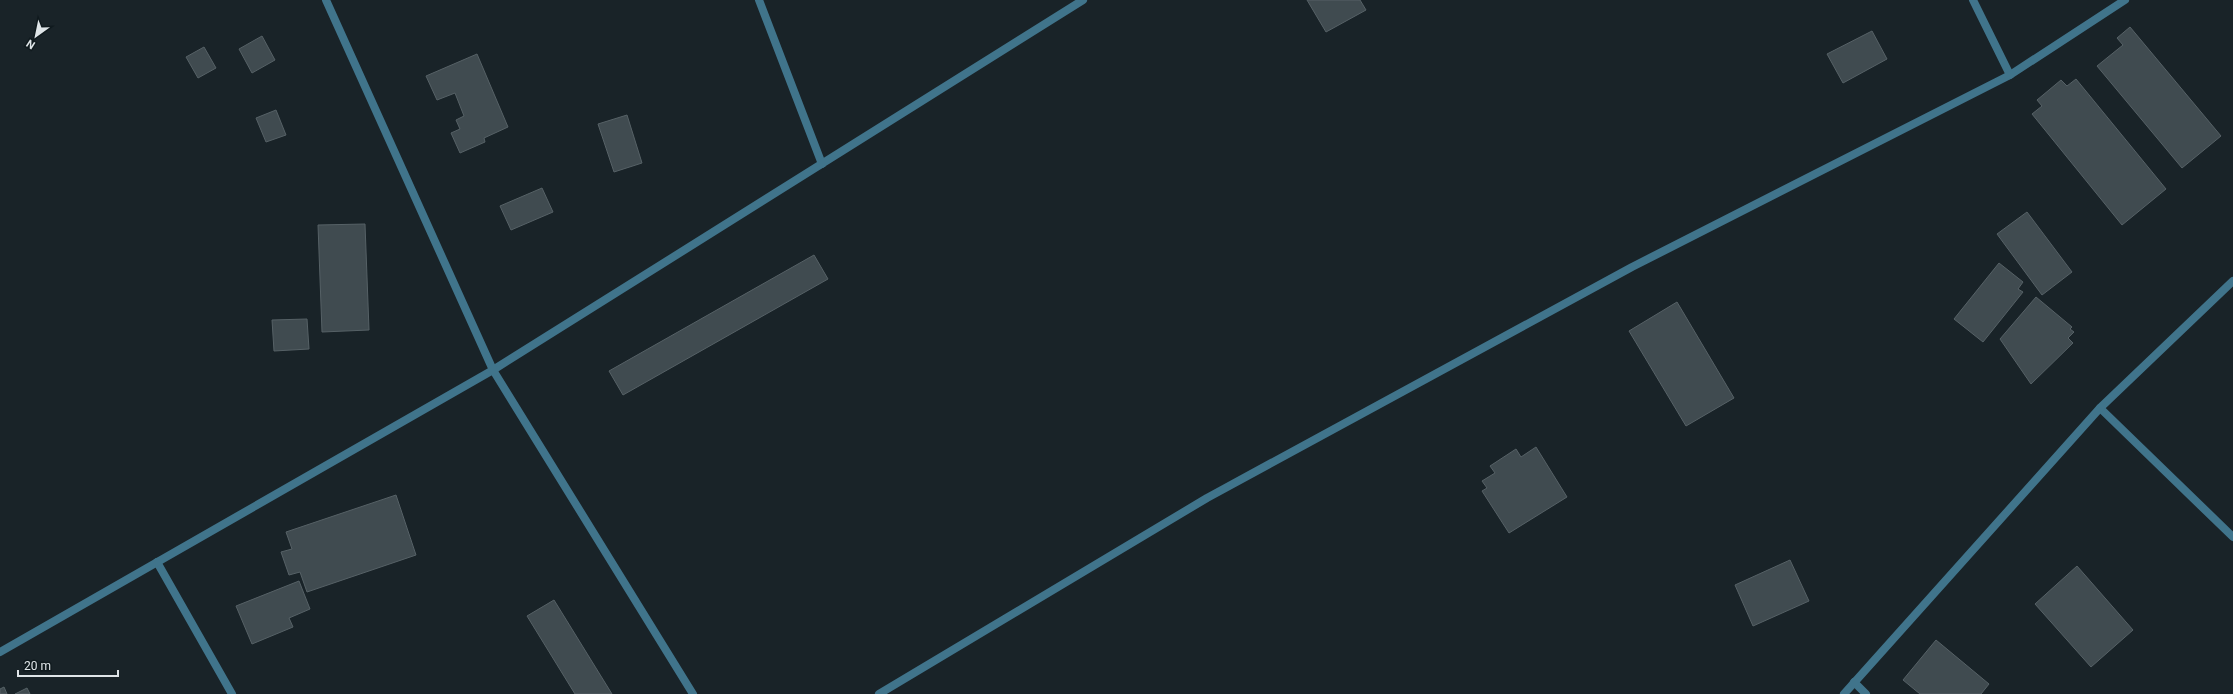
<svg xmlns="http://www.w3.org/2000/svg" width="2233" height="694" font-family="Roboto,sans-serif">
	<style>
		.building { fill: #404b50; stroke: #566166 }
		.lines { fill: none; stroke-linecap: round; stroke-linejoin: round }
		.minor { stroke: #40748b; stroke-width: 8 }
		.tertiary { stroke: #40748b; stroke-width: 8 }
	</style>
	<rect width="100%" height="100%" fill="#192328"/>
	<g class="building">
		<polygon points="1307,0 1360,0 1366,10 1326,32"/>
		<polygon points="2130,27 2221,136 2182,168 2097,66 2123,45 2117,38"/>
		<polygon points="1872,31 1887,59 1843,83 1827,54"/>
		<polygon points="262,36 275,60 252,73 239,49"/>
		<polygon points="204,47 216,68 198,78 186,57"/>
		<polygon points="477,54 508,127 484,138 485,142 460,153 451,133 460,129 456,120 464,116 455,93 437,100 426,76"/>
		<polygon points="2076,79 2166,189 2122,225 2032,114 2042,106 2037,100 2061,80 2067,86"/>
		<polygon points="276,110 286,135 266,142 256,118"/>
		<polygon points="627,115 642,163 614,172 598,124"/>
		<polygon points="542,188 553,212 511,230 500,206"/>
		<polygon points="2027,212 2072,272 2042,295 1997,234"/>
		<polygon points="365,224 369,330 322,332 318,225"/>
		<polygon points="814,255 828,279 623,395 609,371"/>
		<polygon points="1999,263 2023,282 2018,289 2023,292 1983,342 1954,319"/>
		<polygon points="2036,297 2072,327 2070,329 2074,332 2068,338 2073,343 2031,384 2000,339"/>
		<polygon points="1677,302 1734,398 1686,426 1629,331"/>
		<polygon points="307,319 309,349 274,351 272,320"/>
		<polygon points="1536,447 1567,497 1509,533 1482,491 1487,488 1482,481 1495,473 1490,466 1516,449 1521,457"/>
		<polygon points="396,495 416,555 307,592 300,572 289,575 281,552 292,549 286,532"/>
		<polygon points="1790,560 1809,601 1753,626 1735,585"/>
		<polygon points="2077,566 2133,630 2091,667 2035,604"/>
		<polygon points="299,581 310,609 289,618 293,627 252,644 236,606"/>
		<polygon points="554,600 612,694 575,694 527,616"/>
		<polygon points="1936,640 1989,684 1981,694 1920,694 1903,680"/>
		<polygon points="4,687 7,694 0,694 0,689"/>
		<polygon points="27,688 30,694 15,694"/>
	</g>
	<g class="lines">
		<g class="minor">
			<polyline points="759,0 822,164"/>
			<polyline points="1973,0 2010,75"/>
			<polyline points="2100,408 2233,537"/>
			<polyline points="157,562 232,694"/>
			<polyline points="0,652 493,370 1083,0"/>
			<polyline points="1854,682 1866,694"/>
			<polyline points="879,694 1207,498 1632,267 2010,75 2125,0"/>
			<polyline points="1844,694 2100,408 2233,281"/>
		</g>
		<polyline class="tertiary" points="326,0 493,370 693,694"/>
	</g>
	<g transform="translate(36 36) rotate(213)" stroke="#101a1e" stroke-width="3" paint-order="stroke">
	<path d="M0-3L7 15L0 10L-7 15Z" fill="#dfe5e8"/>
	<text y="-6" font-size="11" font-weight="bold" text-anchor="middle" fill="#dfe5e8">N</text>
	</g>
	<path d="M18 670v6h100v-6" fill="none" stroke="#dfe5e8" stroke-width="2"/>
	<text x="24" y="670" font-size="12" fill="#dfe5e8" stroke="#101a1e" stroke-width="3" paint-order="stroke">20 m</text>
</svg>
